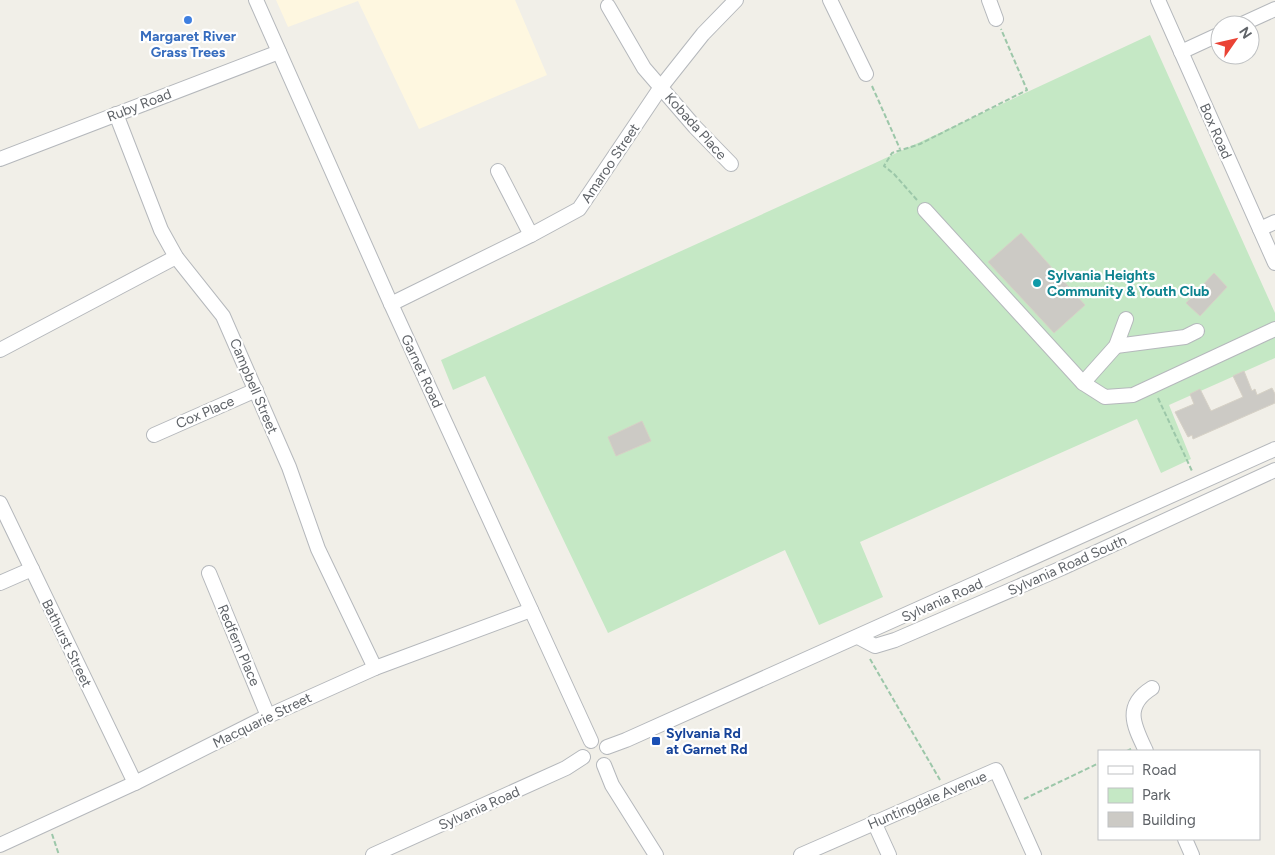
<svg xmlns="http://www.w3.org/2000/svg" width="1275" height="855" font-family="Figtree,sans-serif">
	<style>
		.commercial { fill: #fef7e0 }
		.green { fill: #c5e8c5 }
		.building { fill: #cccac5; stroke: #d6d1c6 }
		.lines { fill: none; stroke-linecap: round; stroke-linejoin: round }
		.minor-casing { stroke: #b5b8bc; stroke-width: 16 }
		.path { stroke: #9cc7a9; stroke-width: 2; stroke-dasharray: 5 2.5; stroke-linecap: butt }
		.minor { stroke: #fff; stroke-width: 14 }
		.shop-dot { fill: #3f7fe0; stroke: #fff; stroke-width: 2 }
		.culture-dot { fill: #0f9aa8; stroke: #fff; stroke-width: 2 }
		.transit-dot { fill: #1a4fb4; stroke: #fff; stroke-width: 2 }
		.labels { text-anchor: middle; stroke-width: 4.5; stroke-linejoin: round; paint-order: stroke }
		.shop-label { font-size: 14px; font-weight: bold; fill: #366cbe; stroke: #fff }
		.street-label { font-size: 14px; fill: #5f6368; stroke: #fff }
		.culture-label { font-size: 14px; font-weight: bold; fill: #0d838f; stroke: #fff; text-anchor: start }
		.transit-label { font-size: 14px; font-weight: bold; fill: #164399; stroke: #fff; text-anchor: start }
	</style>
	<rect width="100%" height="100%" fill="#f1efe8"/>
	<polygon class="commercial" points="276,0 515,0 547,75 419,129 358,1 288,27"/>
	<polygon class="green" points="1150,35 1275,313 1275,358 1169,405 1191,459 1161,473 1137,419 860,542 883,597 819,625 785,550 608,633 485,376 453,390 441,360 875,163"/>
	<g class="building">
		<polygon points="1021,233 1085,305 1054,333 988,262"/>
		<polygon points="1214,273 1227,287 1200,316 1186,303"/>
		<polygon points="1244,371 1252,391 1255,389 1257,395 1272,388 1275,394 1275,403 1193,439 1192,435 1188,437 1175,412 1194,404 1190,394 1200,389 1211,411 1243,397 1233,376"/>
		<polygon points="642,421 651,441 616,456 608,437"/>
	</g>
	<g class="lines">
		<g class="minor-casing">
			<g id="minor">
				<polyline points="256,0 391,304 591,741"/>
				<polyline points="830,0 866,74"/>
				<polyline points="989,0 996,19"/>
				<polyline points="1158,0 1275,263"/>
				<polyline points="608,6 644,68 695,127 731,164"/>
				<polyline points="1240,25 1275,9"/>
				<polyline points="1181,52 1220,34"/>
				<polyline points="116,114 161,230 176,257 223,316 289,467 318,549 375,668"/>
				<polyline points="0,159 279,52"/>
				<polyline points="498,171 531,235"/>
				<polyline points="925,210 1083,383"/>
				<polyline points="1260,229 1275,222"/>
				<polyline points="391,304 531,235 579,209 661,87 703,34 736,0"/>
				<polyline points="1126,319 1116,346 1083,383 1105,397 1133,395 1275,329"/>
				<polyline points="1116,346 1185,337 1197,331"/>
				<polyline points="0,350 176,257"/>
				<polyline points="154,435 256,390"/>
				<polyline points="0,503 135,783"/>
				<polyline points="209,573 268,716"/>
				<polyline points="0,583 32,569"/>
				<polyline points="858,637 875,646 895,640 1062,568 1275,470"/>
				<polyline points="607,747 626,740 1275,449"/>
				<path d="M1146,751C1134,726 1123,706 1152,688"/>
				<polyline points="604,765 612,785 656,855"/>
				<polyline points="874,822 889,855"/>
				<polyline points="1185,839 1192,855"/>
				<polyline points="0,845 135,783 268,716 375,668 531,610"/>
				<polyline points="373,855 566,768 583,757"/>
				<polyline points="801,855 996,770 1034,855"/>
			</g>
		</g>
		<g class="path">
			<polyline points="872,86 900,149"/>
			<polyline points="917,200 894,174 884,166 892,153 920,144 1027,90 1001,29"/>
			<polyline points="1158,398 1192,471"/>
			<polyline points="870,659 940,780"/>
			<polyline points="1127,751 1131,749"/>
			<polyline points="1024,799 1099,763"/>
			<polyline points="52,834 59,855"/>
		</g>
		<use href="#minor" class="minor"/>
	</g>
	<circle class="shop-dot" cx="188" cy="20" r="5"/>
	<circle class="culture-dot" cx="1037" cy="283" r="5"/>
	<rect class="transit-dot" x="651" y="736" width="10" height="10" rx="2.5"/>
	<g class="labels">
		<g class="shop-label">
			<text x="188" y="41">Margaret River<tspan x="188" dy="16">Grass Trees</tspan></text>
		</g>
		<g class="street-label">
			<text transform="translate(139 105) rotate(-21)" y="5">Ruby Road</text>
			<text transform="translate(696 126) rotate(48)" y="5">Kobada Place</text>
			<text transform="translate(1216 131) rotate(66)" y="5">Box Road</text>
			<text transform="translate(610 163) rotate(-56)" y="5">Amaroo Street</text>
			<text transform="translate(422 371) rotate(65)" y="5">Garnet Road</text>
			<text transform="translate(254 386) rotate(67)" y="5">Campbell Street</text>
			<text transform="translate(205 412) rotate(-23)" y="5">Cox Place</text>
			<text transform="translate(1067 565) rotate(-24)" y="5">Sylvania Road South</text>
			<text transform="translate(942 600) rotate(-24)" y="5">Sylvania Road</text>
			<text transform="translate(67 643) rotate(64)" y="5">Bathurst Street</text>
			<text transform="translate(239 645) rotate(67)" y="5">Redfern Place</text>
			<text transform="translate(262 720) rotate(-26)" y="5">Macquarie Street</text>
			<text transform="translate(927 800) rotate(-23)" y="5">Huntingdale Avenue</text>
			<text transform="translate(479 808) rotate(-24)" y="5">Sylvania Road</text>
		</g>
		<g class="culture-label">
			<text x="1047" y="280">Sylvania Heights<tspan x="1047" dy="16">Community &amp; Youth Club</tspan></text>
		</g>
		<g class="transit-label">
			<text x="666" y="738">Sylvania Rd<tspan x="666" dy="16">at Garnet Rd</tspan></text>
		</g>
	</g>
	<rect x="1098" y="750" width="162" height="90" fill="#ffffff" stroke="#bfc1c3"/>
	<rect x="1108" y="766" width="25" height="8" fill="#ffffff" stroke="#bfc1c3"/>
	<text x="1142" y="775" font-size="15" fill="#5f6368">Road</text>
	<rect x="1108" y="788" width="25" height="15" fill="#c5e8c5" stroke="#bfc1c3"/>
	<text x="1142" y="800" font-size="15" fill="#5f6368">Park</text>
	<rect x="1108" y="812" width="25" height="15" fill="#cccac5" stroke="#bfc1c3"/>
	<text x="1142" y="825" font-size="15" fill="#5f6368">Building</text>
	<g transform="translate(1235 40) rotate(56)"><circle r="24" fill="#ffffff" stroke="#bfc1c3"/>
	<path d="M0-4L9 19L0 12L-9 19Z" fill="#ea4335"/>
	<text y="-8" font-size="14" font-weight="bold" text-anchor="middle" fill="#5f6368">N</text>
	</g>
</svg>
